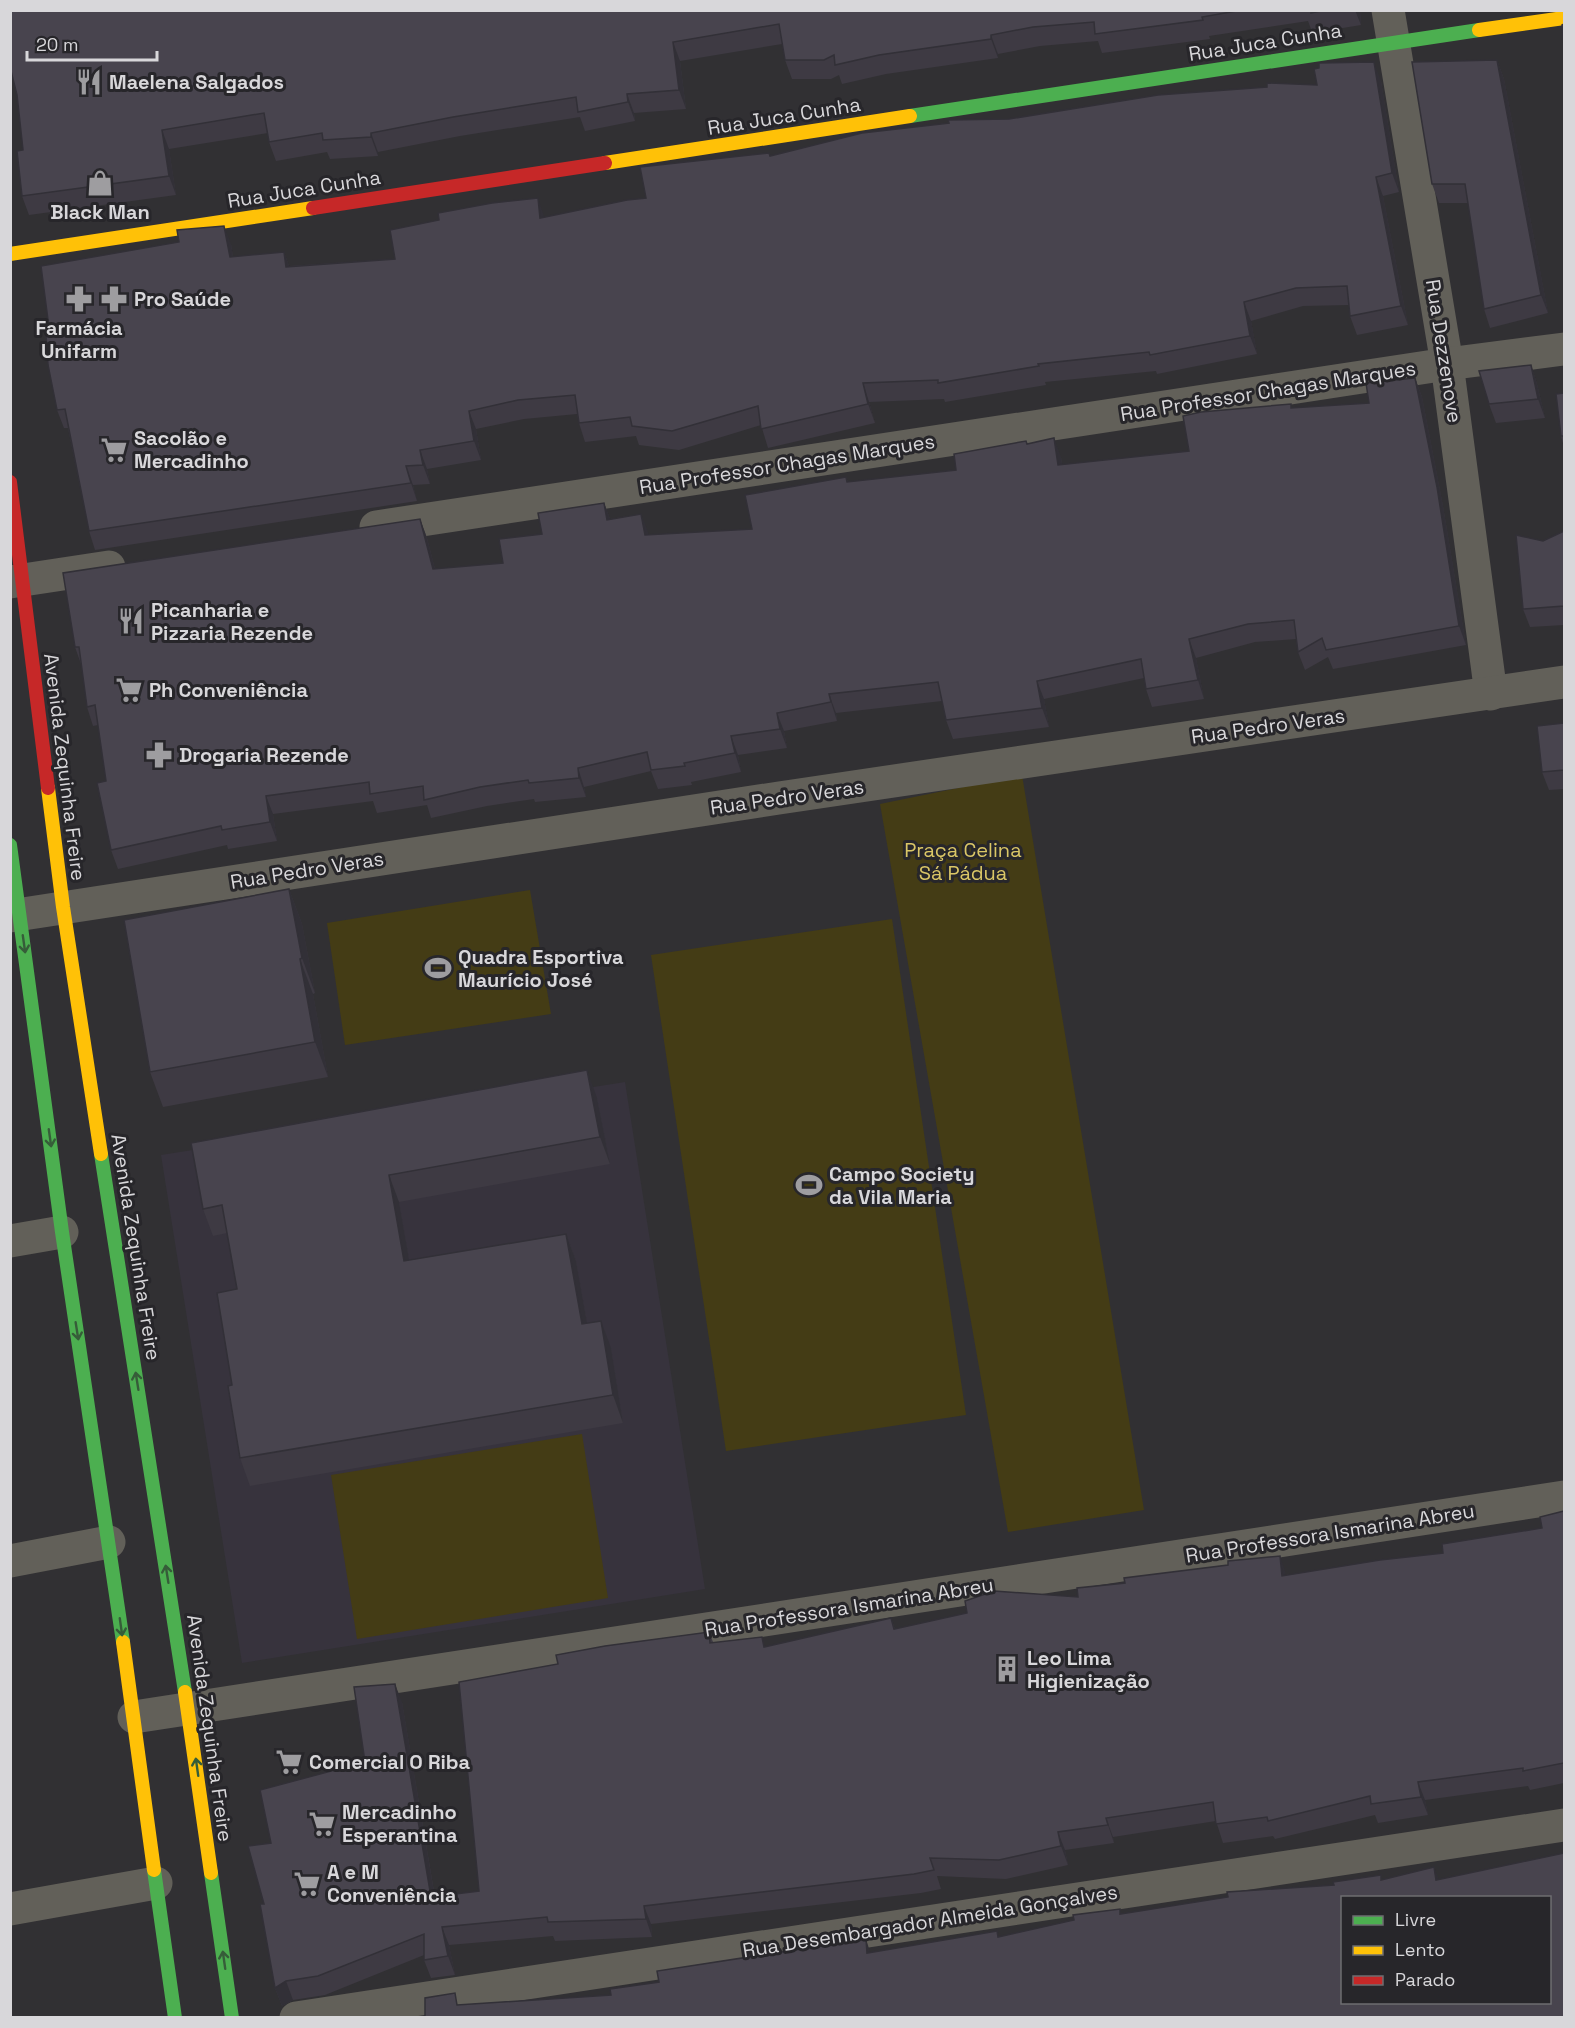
<svg xmlns="http://www.w3.org/2000/svg" width="1575" height="2028" font-family="'Space Grotesk',sans-serif">
	<style>
		.built { fill: #37333d }
		.green { fill: #443c15 }
		.lines { fill: none; stroke-linecap: round; stroke-linejoin: round }
		.street { stroke: #626059; stroke-width: 33 }
		.fast { stroke: #4caf50; stroke-width: 14 }
		.slow { stroke: #ffc107; stroke-width: 14 }
		.jam { stroke: #c62828; stroke-width: 14 }
		.wall { fill: #3e3a43 }
		.shaded-wall { fill: #323037 }
		.building { fill: #48444e; stroke: #323037; stroke-width: 1.5; fill-rule: evenodd }
		.oneway { stroke: #365d39 }
		.labels { text-anchor: middle; stroke-width: 6; stroke-linejoin: round; paint-order: stroke }
		.street-label { font-size: 20px; fill: #d8d7da; stroke: #27262a }
		.poi-label { font-size: 20px; font-weight: bold; fill: #d8d7da; stroke: #27262a; text-anchor: start }
		.park-label { font-size: 20px; fill: #dac666; stroke: #27262a }
	</style>
	<rect width="100%" height="100%" fill="#313033"/>
	<polygon class="built" points="625,1082 705,1589 242,1663 161,1155"/>
	<g class="green">
		<polygon points="1022,775 1144,1510 1008,1532 880,804"/>
		<polygon points="530,890 551,1014 345,1045 327,923"/>
		<polygon points="892,919 966,1415 726,1451 651,955"/>
		<polygon points="582,1434 608,1598 357,1639 331,1475"/>
	</g>
	<g class="lines">
		<g class="street">
			<polyline points="1388,10 1447,364 1491,694"/>
			<polyline points="376,527 1447,364 1564,349"/>
			<polyline points="10,582 109,567"/>
			<polyline points="10,916 779,798 1564,682"/>
			<polyline points="10,1241 62,1232"/>
			<polyline points="10,1561 109,1542"/>
			<polyline points="134,1717 1564,1497"/>
			<polyline points="10,1909 156,1883"/>
			<polyline points="296,2018 1564,1825"/>
		</g>
		<g class="fast">
			<polyline points="910,116 1479,30"/>
			<polyline points="10,845 62,1232 123,1642"/>
			<polyline points="101,1154 185,1692"/>
			<polyline points="154,1870 175,2018"/>
			<polyline points="211,1873 232,2018"/>
		</g>
		<g class="slow">
			<polyline points="1479,30 1564,18"/>
			<polyline points="605,163 910,116"/>
			<polyline points="10,254 313,208"/>
			<polyline points="48,788 63,907 101,1154"/>
			<polyline points="123,1642 154,1870"/>
			<polyline points="185,1692 211,1873"/>
		</g>
		<g class="jam">
			<polyline points="313,208 605,163"/>
			<polyline points="10,482 48,788"/>
		</g>
	</g>
	<g class="wall">
		<polygon points="10,10 1360,10 1361,25 1318,32 1317,29 1311,29 1308,21 1209,36 1210,39 1102,53 1098,41 1040,46 998,54 998,58 886,74 842,84 839,75 831,79 792,79 785,60 782,44 680,61 686,109 634,113 635,121 585,131 580,117 460,136 378,152 378,156 330,159 327,152 276,161 269,142 268,133 169,149 176,195 29,215 22,196 23,150 17,95"/>
		<polygon points="1497,60 1504,79 1548,313 1490,328 1484,309 1468,203 1439,203 1432,184"/>
		<polygon points="1381,81 1399,192 1383,196 1408,325 1357,335 1350,316 1349,305 1303,306 1251,321 1257,354 1157,374 1156,371 1045,382 1046,385 945,402 944,399 869,402 875,423 768,448 761,425 679,450 639,445 636,436 585,442 579,423 577,414 524,419 476,429 481,460 427,469 430,484 413,485 417,501 95,550 89,531 68,428 64,428 57,410 48,320 179,242 231,244 233,257 284,252 289,266 395,259 545,217 646,198 770,156 1009,119 1317,85"/>
		<polygon points="1531,365 1537,384 1545,418 1496,423 1489,404"/>
		<polygon points="1415,378 1422,397 1443,506 1466,645 1333,669 1328,657 1305,670 1298,652 1296,639 1255,642 1196,658 1204,699 1152,707 1146,689 1144,678 1044,699 1049,727 953,739 946,720 942,701 836,713 837,721 784,731 787,748 738,755 741,772 691,782 692,785 658,789 651,771 584,787 586,797 535,802 534,799 487,806 431,818 427,805 377,813 373,801 273,814 277,841 228,849 227,845 118,869 111,850 106,781 98,725 93,726 87,707 81,664 75,647 420,519 427,538 435,569 503,563 542,534 604,503 610,519 641,514 648,535 752,529 846,477 848,482 956,470 1027,444 1061,457 1062,465 1189,451 1292,408 1369,403"/>
		<polygon points="1564,393 1564,447 1561,436"/>
		<polygon points="1564,531 1564,625 1530,627 1523,609 1543,541"/>
		<polygon points="1564,723 1564,789 1549,790 1542,772"/>
		<polygon points="289,889 302,924 315,993 313,994 328,1077 163,1107 150,1072"/>
		<polygon points="597,1098 610,1164 399,1202 409,1260 566,1234 576,1261 587,1323 611,1348 623,1423 250,1486 240,1458 232,1385 237,1289 227,1233 213,1236 203,1209"/>
		<polygon points="1564,1511 1564,1783 1530,1790 1528,1786 1425,1800 1428,1815 1378,1823 1375,1815 1275,1839 1273,1836 1223,1843 1216,1821 1113,1837 1114,1843 1065,1850 1068,1865 1006,1879 937,1876 941,1889 921,1893 651,1924 652,1937 555,1941 553,1936 449,1945 455,1975 431,1978 424,1960 424,1955 325,1995 293,2000 282,2006 275,1988 264,1904 271,1843 365,1762 402,1702 435,1897 479,1891 558,1664 709,1632 713,1642 766,1647 891,1618 895,1629 1078,1597 1286,1575 1443,1553 1542,1528"/>
	</g>
	<g class="shaded-wall">
		<polygon points="1355,10 1360,10 1361,25"/>
		<polygon points="991,35 998,54 998,58 991,39"/>
		<polygon points="673,42 680,61 686,109 679,90"/>
		<polygon points="1497,60 1504,79 1548,313 1541,295"/>
		<polygon points="1374,62 1381,81 1399,192 1392,173"/>
		<polygon points="627,94 634,113 635,121 628,102"/>
		<polygon points="162,130 169,149 176,195 169,176"/>
		<polygon points="371,133 378,152 378,156 371,137"/>
		<polygon points="1376,177 1383,196 1408,325 1401,306"/>
		<polygon points="538,198 544,216 547,237 540,218"/>
		<polygon points="224,226 231,244 236,276 230,257"/>
		<polygon points="284,252 291,271 286,267"/>
		<polygon points="1244,302 1251,321 1257,354 1250,336"/>
		<polygon points="1531,365 1537,384 1545,418 1538,399"/>
		<polygon points="1415,378 1422,397 1443,506 1466,645 1459,626"/>
		<polygon points="863,383 869,402 875,423 868,404"/>
		<polygon points="469,411 476,429 481,460 474,441"/>
		<polygon points="1054,438 1061,457 1065,484 1058,465"/>
		<polygon points="420,450 427,469 430,484 423,465"/>
		<polygon points="406,466 413,485 417,501 411,483"/>
		<polygon points="604,503 611,521 607,520"/>
		<polygon points="641,514 648,532 652,554 645,535"/>
		<polygon points="420,519 427,538 440,588 433,569"/>
		<polygon points="1189,639 1196,658 1204,699 1198,680"/>
		<polygon points="1037,681 1044,699 1049,727 1042,708"/>
		<polygon points="829,694 836,713 837,721 831,702"/>
		<polygon points="777,713 784,731 787,748 780,729"/>
		<polygon points="731,736 738,755 741,772 735,753"/>
		<polygon points="578,768 584,787 586,797 579,778"/>
		<polygon points="266,796 273,814 277,841 270,822"/>
		<polygon points="289,889 302,924 315,993 302,958"/>
		<polygon points="300,959 313,994 328,1077 315,1042"/>
		<polygon points="587,1070 597,1098 610,1164 600,1137"/>
		<polygon points="389,1175 399,1202 414,1288 404,1261"/>
		<polygon points="566,1234 576,1261 592,1351 582,1324"/>
		<polygon points="601,1321 611,1348 623,1423 613,1395"/>
		<polygon points="1280,1556 1286,1574 1282,1576"/>
		<polygon points="395,1684 402,1702 438,1916 431,1897"/>
		<polygon points="1418,1782 1425,1800 1428,1815 1421,1797"/>
		<polygon points="1106,1818 1113,1837 1114,1843 1108,1825"/>
		<polygon points="1058,1832 1065,1850 1068,1865 1061,1846"/>
		<polygon points="1434,1867 1441,1885 1436,1880"/>
		<polygon points="644,1906 651,1924 652,1937 646,1919"/>
		<polygon points="442,1927 449,1945 455,1975 448,1956"/>
		<polygon points="866,1939 872,1958 867,1953"/>
		<polygon points="286,1981 293,2000 282,2006 275,1988"/>
	</g>
	<g class="building">
		<polygon points="10,10 1242,10 1202,17 1203,20 1095,34 1094,22 1033,27 991,35 991,39 879,55 835,65 834,55 824,60 785,60 779,24 673,42 679,90 627,94 628,102 578,112 576,97 453,117 371,133 371,137 323,140 322,133 269,142 264,113 162,130 169,176 22,196 17,151 23,150 17,95 10,67"/>
		<polygon points="1311,10 1325,10 1311,13"/>
		<polygon points="1564,24 1564,45 1562,25"/>
		<polygon points="1497,60 1541,295 1484,309 1465,184 1432,184 1412,62"/>
		<polygon points="1374,62 1392,173 1376,177 1401,306 1350,316 1347,286 1296,288 1244,302 1250,336 1150,355 1149,352 1038,364 1039,366 938,383 938,380 863,383 868,404 761,429 758,406 672,431 632,426 630,417 579,423 575,395 518,400 469,411 474,441 420,450 423,465 406,466 411,483 89,531 65,409 57,410 48,365 45,320 48,320 41,266 179,242 177,230 224,226 230,257 284,252 286,267 395,259 390,230 439,220 438,213 492,203 538,198 540,218 627,200 646,198 640,167 769,153 770,156 862,133 949,123 948,120 1009,119 1158,95 1267,87 1267,83 1317,85 1314,69 1319,68 1319,63"/>
		<polygon points="1531,365 1538,399 1489,404 1479,371"/>
		<polygon points="1415,378 1437,487 1459,626 1326,650 1322,638 1298,652 1294,620 1248,624 1189,639 1198,680 1146,689 1141,659 1037,681 1042,708 946,720 938,682 829,694 831,702 777,713 780,729 731,736 735,753 684,763 685,766 651,770 647,752 578,768 579,778 529,783 528,780 480,787 424,800 423,786 370,794 369,782 266,796 270,822 222,830 221,826 111,850 97,783 106,781 95,705 87,707 79,647 75,647 63,573 420,519 433,569 503,563 499,539 542,534 538,513 604,503 607,520 641,514 645,535 752,529 745,495 846,477 847,482 956,470 954,454 1026,441 1027,444 1054,438 1058,465 1189,451 1183,416 1201,412 1291,404 1291,408 1369,403 1366,383"/>
		<polygon points="1564,393 1564,436 1561,436 1556,394"/>
		<polygon points="1564,531 1564,606 1523,609 1516,535 1543,541"/>
		<polygon points="1564,723 1564,770 1542,772 1537,726"/>
		<polygon points="289,889 302,958 300,959 315,1042 150,1072 124,920"/>
		<polygon points="587,1070 600,1137 389,1175 404,1261 566,1234 582,1324 601,1321 613,1395 240,1458 228,1386 232,1385 217,1293 237,1289 222,1205 203,1209 191,1143"/>
		<polygon points="1564,1511 1564,1763 1523,1771 1523,1768 1418,1782 1421,1797 1371,1804 1370,1796 1268,1821 1267,1817 1216,1824 1213,1802 1106,1818 1108,1825 1058,1832 1061,1846 999,1860 930,1858 934,1870 914,1874 644,1906 646,1919 548,1922 547,1917 442,1927 448,1956 424,1960 424,1934 318,1976 286,1981 275,1988 260,1904 264,1904 248,1846 271,1843 260,1790 365,1762 354,1687 395,1684 431,1897 479,1891 459,1682 558,1664 556,1655 605,1646 709,1632 710,1643 762,1637 764,1647 891,1618 894,1629 967,1613 965,1601 994,1591 1078,1597 1077,1588 1125,1583 1124,1578 1228,1565 1228,1561 1280,1556 1282,1576 1380,1560 1443,1553 1442,1544 1542,1528 1540,1517"/>
		<path d="M1564,1853V2018H425V1998L455,1993L457,2005L611,1995L610,1989L659,1982L657,1971L866,1939L867,1953L997,1931L998,1937L1074,1920L1073,1915L1120,1909V1914L1228,1897L1227,1892L1334,1885L1333,1882L1381,1875V1880L1434,1867L1436,1880ZM1342,1898H1550V2002H1342Z"/>
	</g>
	<defs><path id="oneway-shaft" d="M-6 0H5M1.5-3L5.5 0L1.5 3" fill="none" stroke-width="1.6" stroke-linecap="round" stroke-linejoin="round" transform="scale(1.5)"/></defs>
	<g class="oneway">
		<use href="#oneway-shaft" transform="translate(24 944) rotate(82)"/>
		<use href="#oneway-shaft" transform="translate(50 1138) rotate(82)"/>
		<use href="#oneway-shaft" transform="translate(77 1331) rotate(81)"/>
		<use href="#oneway-shaft" transform="translate(137 1381) rotate(-99)"/>
		<use href="#oneway-shaft" transform="translate(167 1574) rotate(-99)"/>
		<use href="#oneway-shaft" transform="translate(121 1627) rotate(82)"/>
		<use href="#oneway-shaft" transform="translate(197 1767) rotate(-98)"/>
		<use href="#oneway-shaft" transform="translate(224 1960) rotate(-98)"/>
	</g>
	<defs>
		<g id="restaurant-bare" transform="scale(2.07)"><path d="M-5-6h1v4h1v-4h1v4h1v-4h1v5L-1.5 .5V6h-2V.5L-5-1ZM5-6V6H3V1.5H1.5Q1.5-4 5-6Z" fill="#9e9da0" stroke="#27262a" stroke-width="2.5" paint-order="stroke"/></g>
		<g id="shop-bare" transform="scale(2.07)"><path d="M-5-2.5h2.3a2.7 3.5 0 0 1 5.4 0H5L5.5 6h-11ZM-1.5-2.5h3a1.5 2.3 0 0 0-3 0Z" fill="#9e9da0" stroke="#27262a" stroke-width="2.5" paint-order="stroke"/></g>
		<g id="pharmacy-bare" transform="scale(2.07)"><path d="M-2-6h4v4h4v4h-4v4h-4v-4h-4v-4h4Z" fill="#9e9da0" stroke="#27262a" stroke-width="2.5" paint-order="stroke"/></g>
		<g id="supermarket-bare" transform="scale(2.07)"><path d="M-6-5.5h2.5l.6 2H6L4.5 2H-2.5L-4.4-4H-6ZM-1.5 3.2a1.3 1.3 0 1 0 .1 0ZM3 3.2a1.3 1.3 0 1 0 .1 0Z" fill="#9e9da0" stroke="#27262a" stroke-width="2.5" paint-order="stroke"/></g>
		<g id="stadium-bare" transform="scale(2.07)"><path d="M0-5a6.5 5 0 1 0 0 10a6.5 5 0 1 0 0-10ZM-3.5-1.8h7v3.6h-7Z" fill="#9e9da0" stroke="#27262a" stroke-width="2.5" paint-order="stroke"/></g>
		<g id="building-bare" transform="scale(2.07)"><path d="M-4-6H4V6H1V3H-1V6H-4ZM-2.5-4.3h1.7v1.8h-1.7ZM.8-4.3h1.7v1.8H.8ZM-2.5-1h1.7V.8h-1.7ZM.8-1h1.7V.8H.8Z" fill="#9e9da0" stroke="#27262a" stroke-width="2.5" paint-order="stroke"/></g>
	</defs>
	<g fill-rule="evenodd">
		<use href="#restaurant-bare" x="89" y="82"/>
		<use href="#shop-bare" x="100" y="183"/>
		<use href="#pharmacy-bare" x="79" y="299"/>
		<use href="#pharmacy-bare" x="114" y="299"/>
		<use href="#supermarket-bare" x="114" y="450"/>
		<use href="#restaurant-bare" x="131" y="621"/>
		<use href="#supermarket-bare" x="129" y="690"/>
		<use href="#pharmacy-bare" x="159" y="755"/>
		<use href="#stadium-bare" x="438" y="968"/>
		<use href="#stadium-bare" x="809" y="1185"/>
		<use href="#building-bare" x="1007" y="1669"/>
		<use href="#supermarket-bare" x="289" y="1762"/>
		<use href="#supermarket-bare" x="322" y="1824"/>
		<use href="#supermarket-bare" x="307" y="1884"/>
	</g>
	<g class="labels">
		<g class="street-label">
			<text transform="translate(1265 42) rotate(-9)" y="7">Rua Juca Cunha</text>
			<text transform="translate(784 116) rotate(-9)" y="7">Rua Juca Cunha</text>
			<text transform="translate(304 189) rotate(-9)" y="7">Rua Juca Cunha</text>
			<text transform="translate(1444 351) rotate(81)" y="7">Rua Dezzenove</text>
			<text transform="translate(1268 391) rotate(-9)" y="7">Rua Professor Chagas Marques</text>
			<text transform="translate(787 464) rotate(-9)" y="7">Rua Professor Chagas Marques</text>
			<text transform="translate(1268 726) rotate(-8)" y="7">Rua Pedro Veras</text>
			<text transform="translate(65 767) rotate(83)" y="7">Avenida Zequinha Freire</text>
			<text transform="translate(787 797) rotate(-8)" y="7">Rua Pedro Veras</text>
			<text transform="translate(307 870) rotate(-9)" y="7">Rua Pedro Veras</text>
			<text transform="translate(136 1247) rotate(81)" y="7">Avenida Zequinha Freire</text>
			<text transform="translate(1330 1533) rotate(-9)" y="7">Rua Professora Ismarina Abreu</text>
			<text transform="translate(849 1607) rotate(-9)" y="7">Rua Professora Ismarina Abreu</text>
			<text transform="translate(210 1728) rotate(82)" y="7">Avenida Zequinha Freire</text>
			<text transform="translate(930 1921) rotate(-9)" y="7">Rua Desembargador Almeida Gonçalves</text>
		</g>
		<g class="poi-label">
			<text x="109" y="89">Maelena Salgados</text>
			<text x="100" y="219" text-anchor="middle">Black Man</text>
			<text x="134" y="306">Pro Saúde</text>
			<text x="79" y="335" text-anchor="middle">Farmácia<tspan x="79" dy="23">Unifarm</tspan></text>
			<text x="134" y="445">Sacolão e<tspan x="134" dy="23">Mercadinho</tspan></text>
			<text x="151" y="617">Picanharia e<tspan x="151" dy="23">Pizzaria Rezende</tspan></text>
			<text x="149" y="697">Ph Conveniência</text>
			<text x="179" y="762">Drogaria Rezende</text>
			<text x="458" y="964">Quadra Esportiva<tspan x="458" dy="23">Maurício José</tspan></text>
			<text x="829" y="1181">Campo Society<tspan x="829" dy="23">da Vila Maria</tspan></text>
			<text x="1027" y="1665">Leo Lima<tspan x="1027" dy="23">Higienização</tspan></text>
			<text x="309" y="1769">Comercial O Riba</text>
			<text x="342" y="1819">Mercadinho<tspan x="342" dy="23">Esperantina</tspan></text>
			<text x="327" y="1879">A e M<tspan x="327" dy="23">Conveniência</tspan></text>
		</g>
		<g class="park-label">
			<text x="963" y="857">Praça Celina<tspan x="963" dy="23">Sá Pádua</tspan></text>
		</g>
	</g>
	<rect width="1575" height="2028" fill="none" stroke="#d8d7da" stroke-width="24"/>
	<rect x="1341" y="1896" width="210" height="108" fill="#27262a" stroke="#6e6d70" stroke-width="1.5"/>
	<rect x="1353" y="1916" width="30" height="9" fill="#4caf50" stroke="#6e6d70" stroke-width="1.5"/>
	<text x="1395" y="1926" font-size="18" fill="#d8d7da">Livre</text>
	<rect x="1353" y="1946" width="30" height="9" fill="#ffc107" stroke="#6e6d70" stroke-width="1.5"/>
	<text x="1395" y="1956" font-size="18" fill="#d8d7da">Lento</text>
	<rect x="1353" y="1976" width="30" height="9" fill="#c62828" stroke="#6e6d70" stroke-width="1.5"/>
	<text x="1395" y="1986" font-size="18" fill="#d8d7da">Parado</text>
	<path d="M27 51v9h130v-9" fill="none" stroke="#d8d7da" stroke-width="3"/>
	<text x="36" y="51" font-size="18" fill="#d8d7da" stroke="#27262a" stroke-width="4.5" paint-order="stroke">20 m</text>
</svg>
